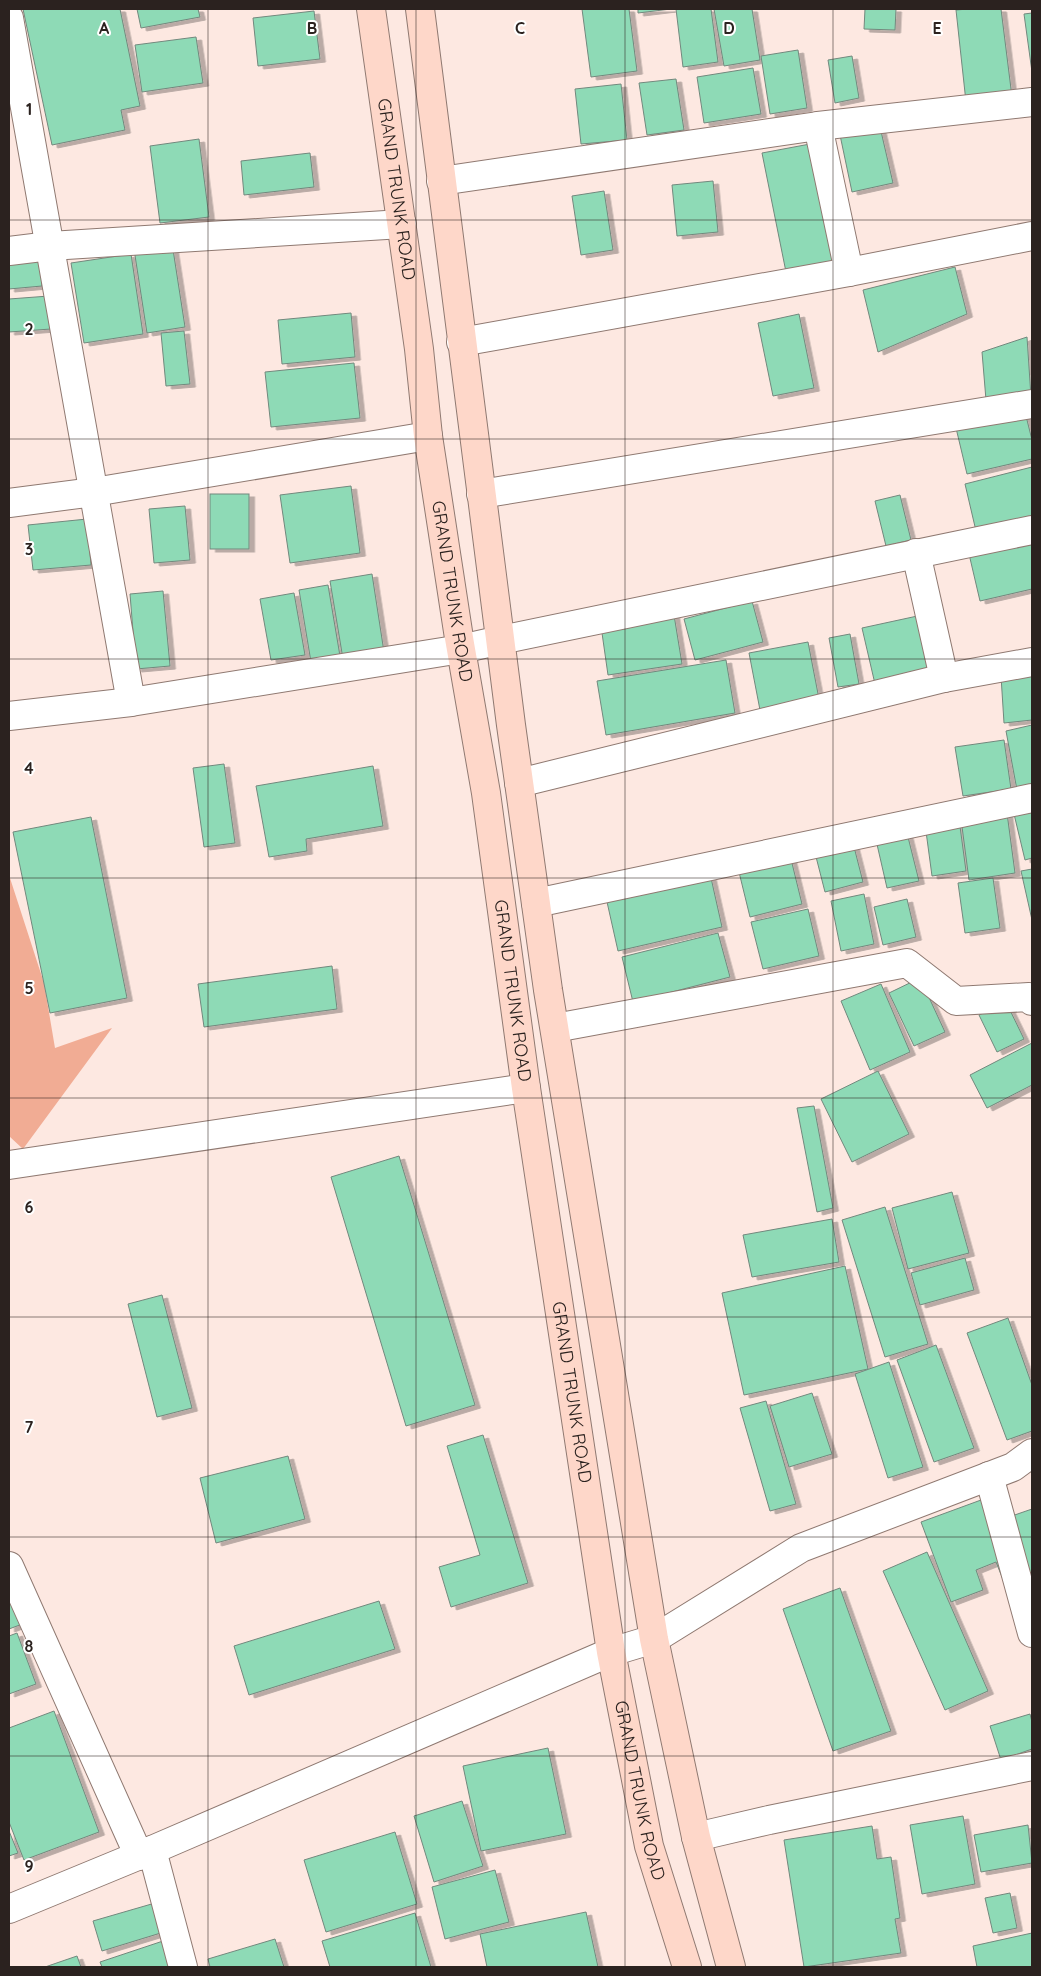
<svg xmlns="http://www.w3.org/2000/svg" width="1041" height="1976" font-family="Quicksand,sans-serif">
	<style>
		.green { fill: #f1ac94 }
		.building { fill: #8edab6; stroke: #72887d; filter: url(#shadow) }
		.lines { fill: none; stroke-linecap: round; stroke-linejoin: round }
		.minor-casing { stroke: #8f7971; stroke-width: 30 }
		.tertiary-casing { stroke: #8f7971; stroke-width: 30 }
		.secondary-casing { stroke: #8f7971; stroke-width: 30 }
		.minor { stroke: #fff; stroke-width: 28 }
		.tertiary { stroke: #fff; stroke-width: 28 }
		.secondary { stroke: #fed7c9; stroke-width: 28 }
		.grid { fill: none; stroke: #2b221f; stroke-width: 1; stroke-opacity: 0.55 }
		.labels { text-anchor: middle; stroke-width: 4; stroke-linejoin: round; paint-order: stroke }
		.street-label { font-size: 18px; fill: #2b221f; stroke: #fff }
		.grid-label { font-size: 16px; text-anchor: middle; font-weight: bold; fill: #2b221f; stroke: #fff; stroke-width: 4; stroke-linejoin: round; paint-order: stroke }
	</style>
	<defs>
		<filter id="shadow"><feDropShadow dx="5.5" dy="3" stdDeviation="0" flood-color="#0004"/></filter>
	</defs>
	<rect width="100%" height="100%" fill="#fde8e1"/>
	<polygon class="green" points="9,875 44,983 55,1048 112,1028 23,1149 9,1136"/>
	<g class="building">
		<polygon points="23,9 120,9 140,106 121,110 125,130 52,145"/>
		<polygon points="137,9 198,9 200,17 141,28"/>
		<polygon points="582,9 629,9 637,71 591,77"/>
		<polygon points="638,9 671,9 638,13"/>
		<polygon points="676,9 711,9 718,62 683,67"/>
		<polygon points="714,9 752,9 760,60 724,66"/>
		<polygon points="865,9 896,9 895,30 864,29"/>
		<polygon points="968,9 1001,9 1012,97 966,102 956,10"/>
		<polygon points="314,11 320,59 258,66 253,18"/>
		<polygon points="1032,13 1032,72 1024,14"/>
		<polygon points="196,37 203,83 142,92 135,45"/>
		<polygon points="798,50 807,108 770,114 761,56"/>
		<polygon points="852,56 859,98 835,103 828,60"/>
		<polygon points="753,68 761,114 704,123 697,77"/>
		<polygon points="676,79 684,130 647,135 639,83"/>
		<polygon points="621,84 627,140 581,144 575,89"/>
		<polygon points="880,127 893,183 852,192 840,135"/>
		<polygon points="199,139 209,217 160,223 150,146"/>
		<polygon points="810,144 834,262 786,272 762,153"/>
		<polygon points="310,153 314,187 244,195 241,161"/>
		<polygon points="713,181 718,232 677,236 672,185"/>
		<polygon points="604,191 613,250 581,255 572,196"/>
		<polygon points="172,243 185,327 147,333 134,249"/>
		<polygon points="131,254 143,334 84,343 71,263"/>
		<polygon points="40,258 42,286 9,289 9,260"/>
		<polygon points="955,267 967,314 878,352 863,290"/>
		<polygon points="49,296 51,329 9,332 9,299"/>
		<polygon points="351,313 355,357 282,364 278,320"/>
		<polygon points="799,314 814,388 773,396 758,323"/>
		<polygon points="184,331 190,384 166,386 161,333"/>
		<polygon points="1027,337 1031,397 986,400 982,352"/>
		<polygon points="354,363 360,418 271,427 265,372"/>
		<polygon points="1025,412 1032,440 1032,459 967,474 956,428"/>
		<polygon points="1032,467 1032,517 976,531 965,484"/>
		<polygon points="351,486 360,553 290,563 280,495"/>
		<rect x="210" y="494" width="39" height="55"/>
		<polygon points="900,495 911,540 886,546 875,501"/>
		<polygon points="185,506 190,560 154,563 149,509"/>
		<polygon points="87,519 91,565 33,570 28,525"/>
		<polygon points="1032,539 1032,589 980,601 969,554"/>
		<polygon points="372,574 384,652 343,659 330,581"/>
		<polygon points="328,585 340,656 311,662 299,590"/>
		<polygon points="163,591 170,666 136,669 130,594"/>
		<polygon points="294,593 305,655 271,660 260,599"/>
		<polygon points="752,601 763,642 695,660 684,619"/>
		<polygon points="674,615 682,664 608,675 601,626"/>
		<polygon points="922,615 934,671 875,684 862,628"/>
		<polygon points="850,634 859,684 838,687 829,638"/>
		<polygon points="808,642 819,699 760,710 749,653"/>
		<polygon points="726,660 735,713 606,735 597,681"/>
		<polygon points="1032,674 1032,720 1004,723 1001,676"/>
		<polygon points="1032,725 1032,787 1017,790 1006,731"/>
		<polygon points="1004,740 1011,789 963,796 955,747"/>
		<polygon points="224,764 235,843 204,847 193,768"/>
		<polygon points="373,766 383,826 306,839 307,851 269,857 256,786"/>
		<polygon points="1032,810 1032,858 1025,860 1014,814"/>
		<polygon points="1007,813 1015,873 969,880 961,819"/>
		<polygon points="91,817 127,998 50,1013 13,832"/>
		<polygon points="959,819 966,871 932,876 925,824"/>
		<polygon points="907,833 919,881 887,888 876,840"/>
		<polygon points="852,839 863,882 825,892 814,849"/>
		<polygon points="790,855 802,904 750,917 738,868"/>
		<polygon points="709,869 722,927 618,951 605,893"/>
		<polygon points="1032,869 1032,920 1021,871"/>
		<polygon points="993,878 1000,928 965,933 958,883"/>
		<polygon points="864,894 874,944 841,951 831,901"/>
		<polygon points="907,899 916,937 883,945 874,907"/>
		<polygon points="808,909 819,956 763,969 751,922"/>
		<polygon points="718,933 730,977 633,1002 622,957"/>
		<polygon points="332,966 337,1009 204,1027 198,984"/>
		<polygon points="920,978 945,1032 914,1046 889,993"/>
		<polygon points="881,984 910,1052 870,1070 841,1001"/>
		<polygon points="1006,1002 1024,1039 997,1052 979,1015"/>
		<polygon points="1032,1043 1032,1085 987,1108 970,1075"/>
		<polygon points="878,1071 909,1134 852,1162 821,1099"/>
		<polygon points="814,1106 833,1208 817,1212 797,1108"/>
		<polygon points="399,1156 475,1405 406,1426 331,1177"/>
		<polygon points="952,1192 969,1253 908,1269 892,1208"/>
		<polygon points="885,1207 928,1344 885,1357 842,1220"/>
		<polygon points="832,1219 839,1262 752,1277 743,1235"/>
		<polygon points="965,1258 974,1290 920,1305 911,1273"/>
		<polygon points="845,1266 868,1369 744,1395 722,1293"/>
		<polygon points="162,1295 192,1408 157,1417 128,1304"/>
		<polygon points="1008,1318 1032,1385 1032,1431 1007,1440 967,1333"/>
		<polygon points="936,1345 974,1448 934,1462 897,1360"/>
		<polygon points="889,1362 923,1467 888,1478 855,1374"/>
		<polygon points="812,1393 832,1454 789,1467 770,1406"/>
		<polygon points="766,1401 796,1504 770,1511 740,1408"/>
		<polygon points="483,1435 528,1583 451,1607 439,1567 480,1555 447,1446"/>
		<polygon points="288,1456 305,1519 216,1543 200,1478"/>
		<polygon points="981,1500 1010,1579 1004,1582 996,1562 976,1570 983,1590 951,1602 921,1522"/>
		<polygon points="1032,1509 1032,1572 1026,1574 1006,1518"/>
		<polygon points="927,1552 988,1691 945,1710 883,1571"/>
		<polygon points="9,1580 25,1623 9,1629"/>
		<polygon points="840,1588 891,1731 833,1751 783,1609"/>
		<polygon points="379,1601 395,1649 249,1695 234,1646"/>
		<polygon points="17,1633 36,1684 9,1694 9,1636"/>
		<polygon points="54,1711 99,1832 24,1860 9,1822 9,1728"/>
		<polygon points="1030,1714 1032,1722 1032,1749 1001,1760 990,1726"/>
		<polygon points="548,1748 566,1834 481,1851 463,1766"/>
		<polygon points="462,1801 483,1866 434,1882 414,1816"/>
		<polygon points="963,1816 975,1884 922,1894 910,1825"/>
		<polygon points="1028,1825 1032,1863 981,1872 974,1835"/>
		<polygon points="872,1826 877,1859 891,1857 900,1918 895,1919 901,1953 804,1967 784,1840"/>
		<polygon points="9,1831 18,1853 9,1856"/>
		<polygon points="395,1832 417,1904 326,1932 304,1860"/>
		<polygon points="495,1870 509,1922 445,1939 432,1887"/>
		<polygon points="1010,1893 1017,1928 993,1933 985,1898"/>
		<polygon points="155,1903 164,1932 102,1951 93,1921"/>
		<polygon points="586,1912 598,1967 487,1967 480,1934"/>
		<polygon points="415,1913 431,1967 330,1967 322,1941"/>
		<polygon points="1032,1933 1032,1967 977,1967 973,1946"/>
		<polygon points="275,1939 284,1967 210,1967 208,1959"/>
		<polygon points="163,1941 172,1967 102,1967 100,1962"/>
		<polygon points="77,1956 81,1967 45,1967"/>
	</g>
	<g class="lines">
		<g class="minor-casing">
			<g id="minor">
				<polyline points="9,18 131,702"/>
				<polyline points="818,126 849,272"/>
				<polyline points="441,181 818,126 1032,102"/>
				<polyline points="9,251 50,246 402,224"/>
				<polyline points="461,342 849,272 1032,236"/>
				<polyline points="481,494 1032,404"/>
				<polyline points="9,503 94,492 428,436"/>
				<polyline points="916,553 944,678"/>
				<polyline points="9,716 131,702 461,649"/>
				<polyline points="519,783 944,678 1032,662"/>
				<polyline points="536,903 1032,798"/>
				<polyline points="555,1028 907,963 956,1001 1029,997 1032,1001"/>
				<polyline points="9,1165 526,1088"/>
				<polyline points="989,1476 1032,1633"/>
				<polyline points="9,1566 139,1856"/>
				<polyline points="696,1837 769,1820 1032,1766"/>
				<polyline points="152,1850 183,1967"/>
				<polyline points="9,1909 152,1850 611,1652 654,1639 801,1548 1013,1467 1032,1453"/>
			</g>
		</g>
		<g class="tertiary-casing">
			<polyline id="tertiary" points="461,649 501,640 1032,530"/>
		</g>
		<g class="secondary-casing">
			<g id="secondary">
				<path id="s1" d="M371,9L419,349L428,436L459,638L486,793L526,1088L611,1652L649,1846L687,1967"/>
				<polyline points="420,9 511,725 548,990 654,1639 696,1837 731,1967"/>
			</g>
		</g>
		<use href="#minor" class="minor"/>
		<use href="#tertiary" class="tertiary"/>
		<use href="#secondary" class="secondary"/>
	</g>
	<path class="grid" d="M208,9V1967M416,9V1967M625,9V1967M833,9V1967M9,220H1032M9,439H1032M9,659H1032M9,878H1032M9,1098H1032M9,1317H1032M9,1537H1032M9,1756H1032"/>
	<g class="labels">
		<g class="street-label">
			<text dy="6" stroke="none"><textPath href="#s1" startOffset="182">GRAND TRUNK ROAD</textPath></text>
			<text dy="6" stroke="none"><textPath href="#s1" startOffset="588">GRAND TRUNK ROAD</textPath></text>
			<text dy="6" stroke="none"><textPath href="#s1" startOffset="992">GRAND TRUNK ROAD</textPath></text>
			<text dy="6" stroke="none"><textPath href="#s1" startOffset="1398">GRAND TRUNK ROAD</textPath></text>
			<text dy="6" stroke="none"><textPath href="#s1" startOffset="1802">GRAND TRUNK ROAD</textPath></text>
		</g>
	</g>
	<g class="grid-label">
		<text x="104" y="34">A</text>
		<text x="312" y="34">B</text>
		<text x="520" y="34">C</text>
		<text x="729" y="34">D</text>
		<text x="937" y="34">E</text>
		<text x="29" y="115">1</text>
		<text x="29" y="335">2</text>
		<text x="29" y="555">3</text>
		<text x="29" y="774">4</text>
		<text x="29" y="994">5</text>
		<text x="29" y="1213">6</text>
		<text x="29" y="1433">7</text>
		<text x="29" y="1652">8</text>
		<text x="29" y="1872">9</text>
	</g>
	<rect width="1041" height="1976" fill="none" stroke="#2b221f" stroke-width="20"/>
</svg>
